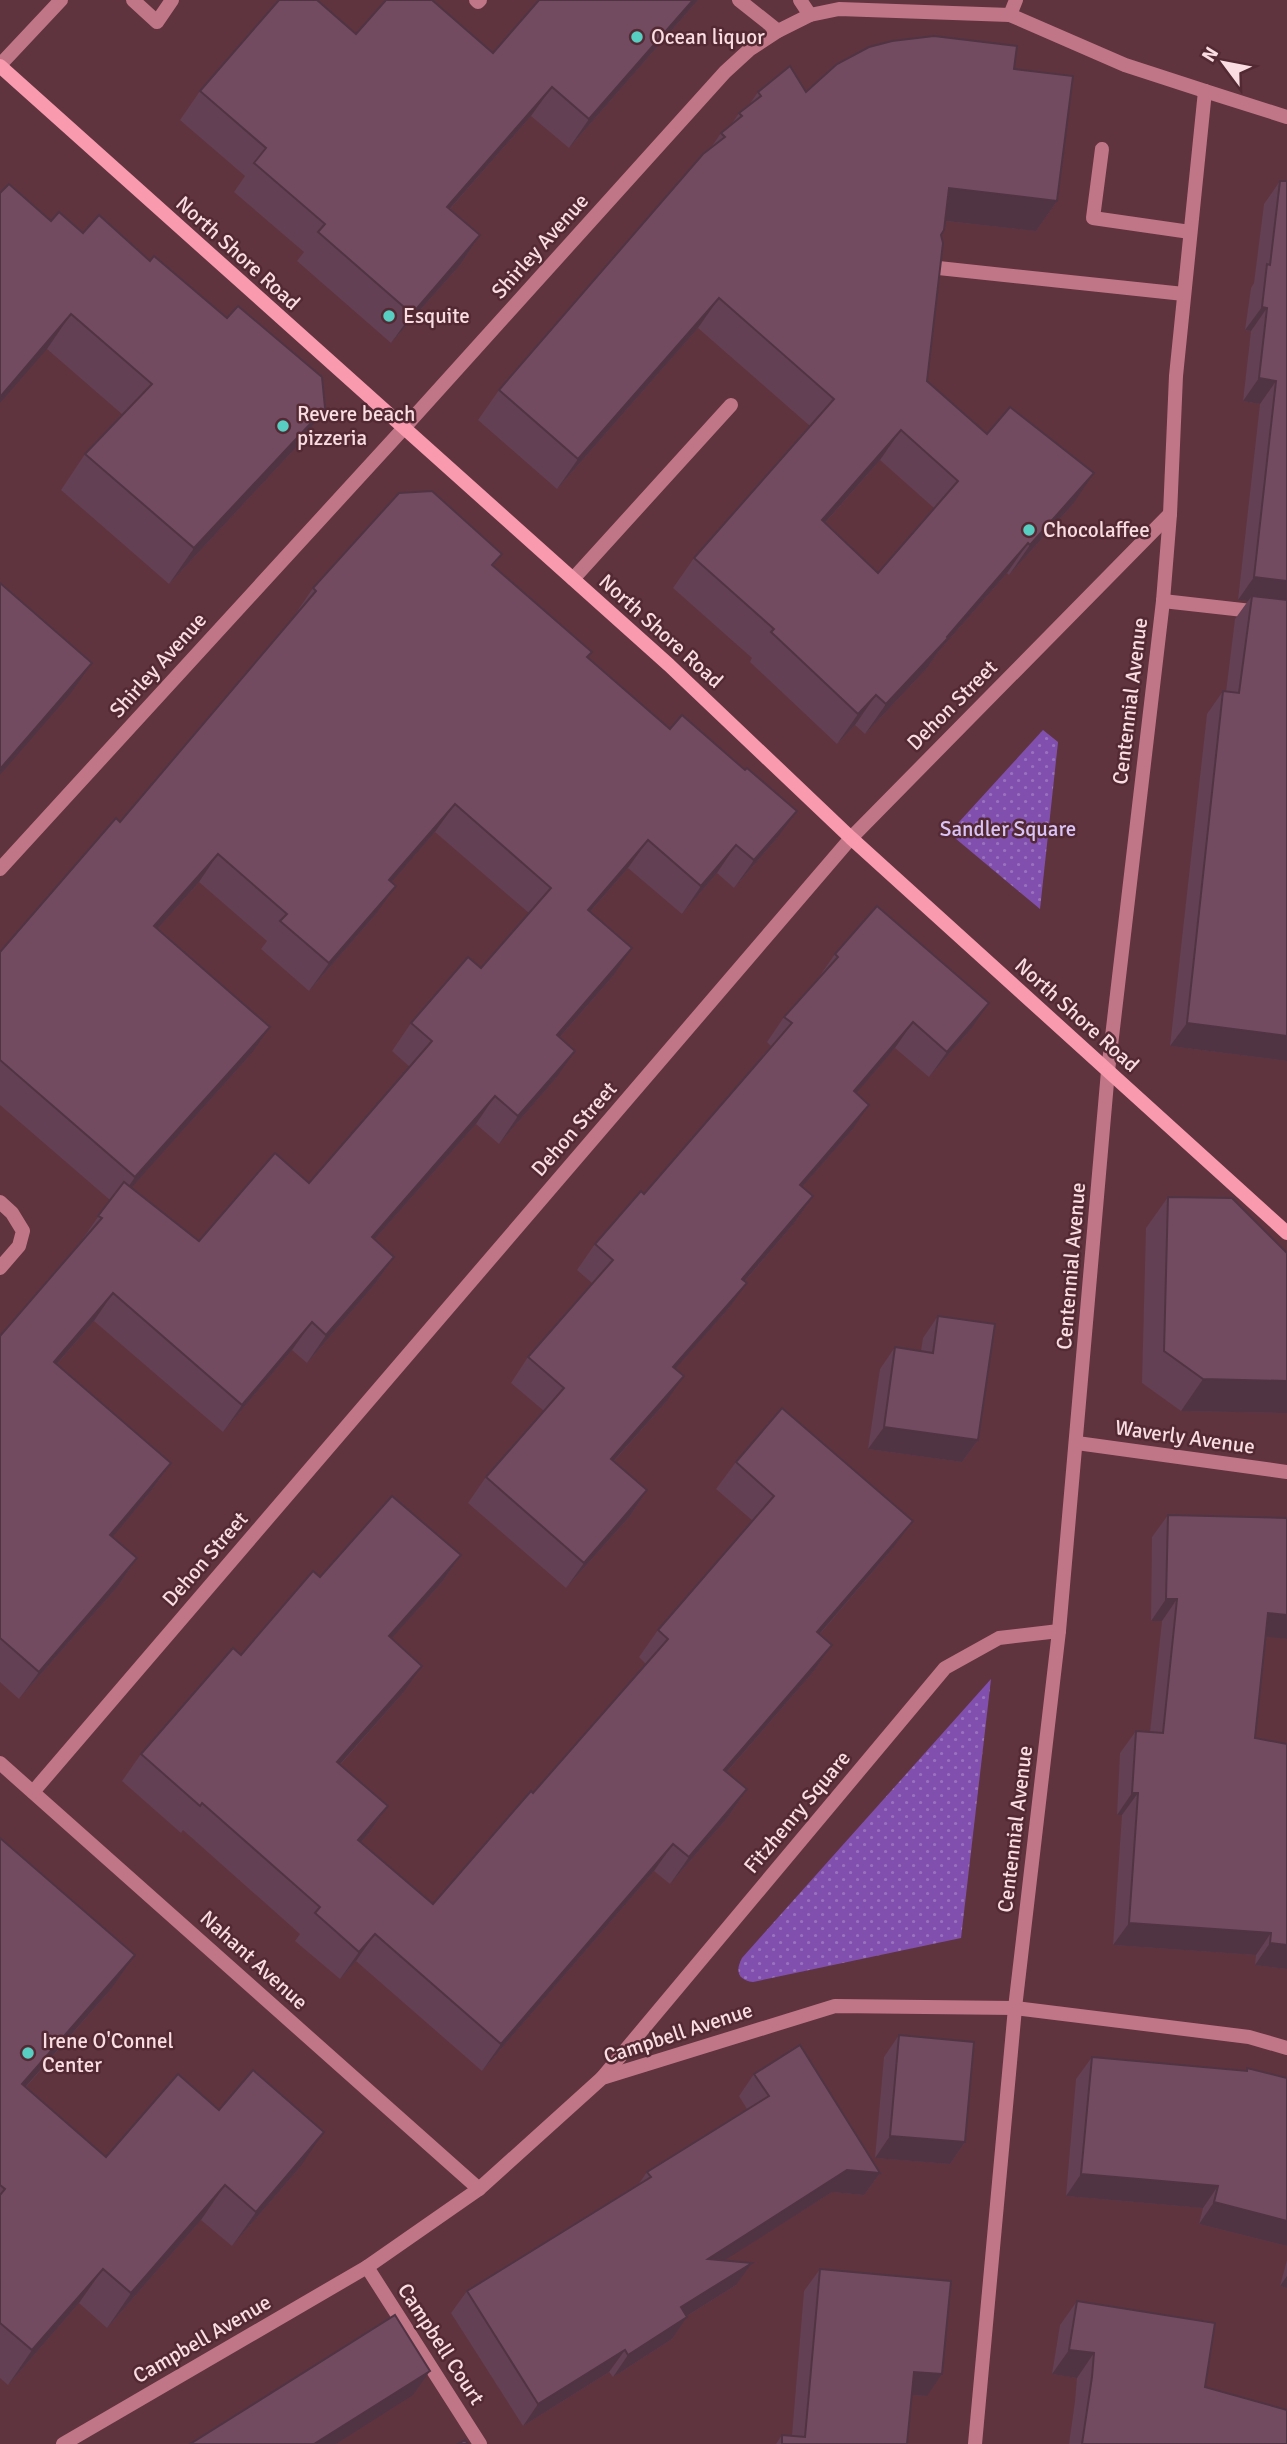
<svg xmlns="http://www.w3.org/2000/svg" width="1287" height="2444" font-family="Signika,sans-serif">
	<style>
		.green { fill: url(#green-dots) }
		.lines { fill: none; stroke-linecap: round; stroke-linejoin: round }
		.service { stroke: #c17687; stroke-width: 14 }
		.minor { stroke: #c17687; stroke-width: 14 }
		.tertiary { stroke: #c17687; stroke-width: 14 }
		.secondary { stroke: #f99aaf; stroke-width: 14 }
		.wall { fill: #634053; fill-rule: evenodd }
		.shaded-wall { fill: #503444 }
		.building { fill: #734b61; stroke: #503444; stroke-width: 2; fill-rule: evenodd }
		.poi-dot { fill: #57cec1; stroke: #532a34; stroke-width: 2.5 }
		.labels { text-anchor: middle; stroke-width: 5; stroke-linejoin: round; paint-order: stroke }
		.poi-label { font-size: 21px; fill: #f9dde2; stroke: #532a34; text-anchor: start }
		.street-label { font-size: 21px; fill: #f9dde2; stroke: #532a34 }
		.park-label { font-size: 21px; fill: #dac3f6; stroke: #532a34 }
	</style>
	<defs>
		<pattern id="green-dots" width="8" height="8" patternUnits="userSpaceOnUse" patternTransform="scale(1.75)"><rect width="8" height="8" fill="#8150af"/><path d="M2 2h.1M6 6h.1" fill="none" stroke="#9a71bd" stroke-width="1.8" stroke-linecap="round"/></pattern>
	</defs>
	<rect width="100%" height="100%" fill="#5f343e"/>
	<g class="green">
		<polygon points="1043,730 1058,742 1040,909 949,833"/>
		<path d="M991,1679L961,1938L753,1982C738,1980 735,1971 742,1958Z"/>
	</g>
	<g class="lines">
		<g class="service">
			<polyline points="133,0 157,22 172,0"/>
			<polyline points="476,0 478,2 480,0"/>
			<polyline points="739,0 778,31"/>
			<polyline points="800,0 810,15"/>
			<polyline points="0,65 61,0"/>
			<polyline points="1102,149 1093,218 1190,232"/>
			<polyline points="929,267 1184,294"/>
			<polyline points="573,579 731,405"/>
			<polyline points="1163,601 1287,615"/>
			<polyline points="0,1202 12,1213 23,1231 19,1246 0,1268"/>
		</g>
		<g class="minor">
			<polyline points="1205,91 1287,117"/>
			<polyline points="1077,1443 1287,1472"/>
			<polyline points="0,1763 479,2189"/>
			<polyline points="33,1792 851,838 1170,514"/>
			<polyline points="602,2078 945,1668 999,1638 1059,1631"/>
			<polyline points="367,2267 480,2444"/>
			<polyline points="63,2444 367,2267 479,2189 602,2078 835,2006 1015,2008 1249,2037 1287,2048"/>
		</g>
		<g class="tertiary">
			<polyline points="1010,15 1016,0"/>
			<polyline points="0,869 403,429 725,72 749,50 778,31 810,15 839,9 1010,15 1125,65 1205,91 1176,376 1170,514 1163,601 1108,1071 1059,1631 1015,2008 975,2444"/>
		</g>
		<polyline class="secondary" points="0,66 669,665 851,838 1287,1233"/>
	</g>
	<g class="wall">
		<polygon points="539,0 698,0 569,148 531,116 450,209 480,235 460,265 391,343 297,261 304,252 234,192 245,176 180,120 200,91 356,34 493,53"/>
		<path d="M1014,69L1057,201L1036,231L945,221L941,235L927,381L987,434L1073,504L1009,575L1007,573L938,652L927,668L865,734L855,725L837,744L750,662L752,658L673,588L694,558L810,426L698,328L557,489L478,420L499,390L710,149L721,133L731,125L739,113L749,105L758,92H806ZM880,460L934,508L878,573L825,523Z"/>
		<polygon points="1280,181 1287,1061 1170,1046 1207,714 1223,691 1226,692 1235,619 1248,601 1238,600 1260,404 1243,401 1251,331 1245,330 1251,288 1254,283 1264,204"/>
		<polygon points="0,193 300,443 169,584 61,490 85,454 123,415 47,349"/>
		<path d="M502,554L493,566L592,652L588,657L777,838L734,888L717,873L682,914L628,868L590,912L613,976L560,1037L556,1078L499,1144L476,1124L374,1240L394,1257L375,1284L307,1363L292,1350L223,1432L94,1321L57,1364L171,1463L151,1491L112,1537L137,1558L118,1586L19,1699L0,1682V1336L79,1244L110,1200L0,1105V952L120,822L295,616H294L313,588ZM435,832L529,913L481,968L411,1023L392,1051L410,1067L309,1183L199,1241L131,1188L251,1054L157,929L199,882L267,941L261,949L309,991L376,914L391,882Z"/>
		<polygon points="835,954 971,1029 929,1077 895,1048 856,1093 852,1130 802,1187 813,1196 795,1222 745,1281 729,1308 675,1369 666,1402 614,1461 647,1490 630,1516 566,1588 468,1503 486,1477 544,1411 511,1383 528,1357 592,1283 577,1270 595,1244 644,1194 771,1046 767,1042 784,1017 817,980"/>
		<polygon points="1168,1197 1287,1413 1181,1411 1142,1383 1146,1228"/>
		<polygon points="938,1316 978,1440 962,1462 868,1449 880,1369 895,1347 921,1351 923,1338"/>
		<polygon points="736,1462 893,1548 820,1634 832,1645 813,1672 727,1772 747,1789 728,1817 670,1884 654,1871 482,2071 356,1961 340,1979 295,1941 300,1934 183,1830 181,1833 122,1781 141,1754 320,1577 461,1555 442,1582 391,1639 403,1693 340,1765 388,1806 368,1834 361,1842 433,1904 533,1793 646,1664 639,1657 658,1630 753,1521 716,1489"/>
		<polygon points="1168,1515 1287,1518 1287,1639 1266,1636 1255,1738 1287,1744 1287,1969 1255,1965 1256,1955 1113,1945 1122,1815 1117,1815 1120,1753 1136,1731 1150,1732 1162,1621 1151,1621 1152,1537"/>
		<polygon points="0,1838 111,1989 26,2087 106,2157 219,2110 300,2167 232,2246 201,2220 107,2328 79,2303 8,2385 0,2378"/>
		<polygon points="899,2035 965,2142 950,2164 875,2158 884,2057"/>
		<polygon points="1092,2057 1245,2071 1247,2068 1287,2246 1199,2224 1203,2208 1066,2196 1076,2079"/>
		<polygon points="754,2074 880,2173 864,2195 832,2192 724,2260 736,2285 687,2316 672,2339 613,2377 609,2372 523,2426 451,2313 467,2291 638,2185 647,2172 747,2109 739,2096"/>
		<polygon points="1287,2260 1287,2288 1280,2286"/>
		<polygon points="820,2269 927,2396 912,2395 907,2444 776,2444 782,2435 792,2435 804,2291"/>
		<polygon points="1077,2301 1205,2387 1287,2444 1069,2444 1075,2401 1077,2378 1052,2374 1060,2325"/>
	</g>
	<g class="shaded-wall">
		<polygon points="693,0 698,0 569,148 589,119"/>
		<polygon points="552,87 531,116 426,236 447,207"/>
		<polygon points="949,188 1057,201 1036,231 928,219"/>
		<polygon points="480,235 460,265 391,343 412,314"/>
		<polygon points="719,298 698,328 557,489 578,459"/>
		<polygon points="1262,307 1267,308 1251,331 1245,330"/>
		<polygon points="71,314 47,349 0,403 0,397"/>
		<polygon points="1259,378 1276,381 1260,404 1243,401"/>
		<polygon points="325,408 300,443 169,584 194,548"/>
		<polygon points="901,430 880,460 801,550 822,520"/>
		<polygon points="1094,473 1073,504 1009,575 1030,545"/>
		<polygon points="1028,543 1007,573 938,652 927,668 865,734 886,704 947,637"/>
		<polygon points="1254,577 1287,581 1287,605 1252,596 1248,601 1238,600"/>
		<polygon points="92,663 71,693 0,775 0,769"/>
		<polygon points="876,695 855,725 837,744 858,714"/>
		<polygon points="455,804 435,832 369,908 389,880"/>
		<polygon points="797,811 777,838 734,888 754,860"/>
		<polygon points="648,840 628,868 568,937 588,910"/>
		<polygon points="736,845 717,873 682,914 701,886"/>
		<polygon points="218,854 199,882 135,954 154,926"/>
		<polygon points="396,886 376,914 309,991 329,963"/>
		<polygon points="632,948 613,976 538,1062 557,1035"/>
		<polygon points="989,1003 971,1029 929,1077 947,1052"/>
		<polygon points="913,1022 895,1048 836,1117 854,1091"/>
		<polygon points="1187,1023 1287,1036 1287,1061 1170,1046"/>
		<polygon points="270,1027 251,1054 116,1205 135,1177"/>
		<polygon points="575,1051 556,1078 499,1144 518,1116"/>
		<polygon points="495,1096 476,1124 352,1265 372,1237"/>
		<polygon points="869,1105 852,1130 782,1210 800,1185"/>
		<polygon points="813,1196 795,1222 725,1304 742,1279"/>
		<polygon points="394,1257 375,1284 307,1363 326,1335"/>
		<polygon points="747,1283 729,1308 655,1392 673,1367"/>
		<polygon points="113,1293 94,1321 35,1389 54,1362"/>
		<polygon points="312,1322 292,1350 223,1432 242,1405"/>
		<polygon points="684,1376 666,1402 593,1484 611,1459"/>
		<polygon points="1203,1379 1287,1381 1287,1413 1181,1411"/>
		<polygon points="884,1427 978,1440 962,1462 868,1449"/>
		<polygon points="171,1463 151,1491 91,1563 110,1535"/>
		<polygon points="647,1490 630,1516 566,1588 584,1563"/>
		<polygon points="913,1521 893,1548 798,1659 817,1632"/>
		<polygon points="461,1555 442,1582 369,1664 389,1636"/>
		<polygon points="137,1558 118,1586 19,1699 39,1672"/>
		<polygon points="1166,1599 1177,1599 1162,1621 1151,1621"/>
		<polygon points="1268,1613 1287,1615 1287,1639 1253,1635"/>
		<polygon points="832,1645 813,1672 705,1797 724,1770"/>
		<polygon points="422,1666 403,1693 318,1789 337,1762"/>
		<polygon points="747,1789 728,1817 670,1884 689,1857"/>
		<polygon points="1132,1793 1138,1793 1122,1815 1117,1815"/>
		<polygon points="388,1806 368,1834 339,1867 358,1840"/>
		<polygon points="673,1844 654,1871 482,2071 501,2044"/>
		<polygon points="1129,1923 1271,1933 1256,1955 1113,1945"/>
		<polygon points="375,1934 356,1961 340,1979 359,1952"/>
		<polygon points="1270,1943 1287,1945 1287,1969 1255,1965"/>
		<polygon points="135,1955 111,1989 0,2116 22,2084"/>
		<polygon points="324,2132 300,2167 232,2246 256,2212"/>
		<polygon points="890,2136 965,2142 950,2164 875,2158"/>
		<polygon points="847,2170 880,2173 864,2195 832,2192 692,2281 708,2259"/>
		<polygon points="1081,2174 1218,2186 1203,2208 1066,2196"/>
		<polygon points="225,2185 201,2220 107,2328 131,2293"/>
		<polygon points="1214,2202 1287,2221 1287,2246 1199,2224"/>
		<polygon points="752,2263 736,2285 666,2329 681,2307"/>
		<polygon points="103,2269 79,2303 8,2385 32,2350"/>
		<polygon points="1287,2276 1287,2288 1280,2286"/>
		<polygon points="687,2317 672,2339 613,2377 628,2355"/>
		<polygon points="625,2350 609,2372 523,2426 538,2404"/>
		<polygon points="1069,2350 1094,2353 1077,2378 1052,2374"/>
		<polygon points="430,2371 413,2395 336,2444 314,2444"/>
		<polygon points="914,2372 942,2374 927,2396 898,2394"/>
	</g>
	<g class="building">
		<polygon points="279,0 317,0 356,34 386,0 432,0 493,53 539,0 693,0 589,119 552,87 447,207 480,235 412,314 318,232 325,224 254,163 266,148 200,91"/>
		<path d="M934,36L1017,46L1014,69L1073,76L1057,201L949,188L944,230L941,235L943,243L927,381L987,434L1010,407L1094,473L1030,545L1028,543L947,637L948,638L886,704L876,695L858,714L771,632L774,629L694,558L834,399L719,298L578,459L499,390L703,154L725,137L721,133L742,116L739,113L761,96L758,92L790,66L806,92L837,64L869,47L892,41ZM901,430L958,481L878,573L822,520Z"/>
		<polygon points="1280,181 1287,181 1287,581 1254,577 1276,381 1259,378 1267,308 1262,307 1267,264 1270,265"/>
		<polygon points="9,184 51,221 59,212 83,233 99,215 150,261 154,256 227,318 238,306 322,377 325,408 194,548 85,454 152,384 71,314 0,397 0,193"/>
		<polygon points="432,491 502,554 492,565 592,652 587,657 670,729 682,715 745,770 747,768 797,811 754,860 736,845 701,886 648,840 588,910 632,948 557,1035 575,1051 518,1116 495,1096 372,1237 394,1257 326,1335 312,1322 242,1405 113,1293 54,1362 171,1463 110,1535 137,1558 39,1672 0,1638 0,1336 102,1218 98,1216 124,1182 199,1241 275,1153 309,1183 432,1041 411,1023 468,957 481,968 551,888 455,804 389,880 396,886 329,963 280,921 287,914 218,854 154,926 270,1027 135,1177 0,1060 0,952 116,818 120,822 316,591 313,588 399,493"/>
		<polygon points="0,583 92,663 0,769"/>
		<polygon points="1252,596 1287,600 1287,1036 1187,1023 1223,691 1239,693"/>
		<polygon points="877,906 989,1003 947,1052 913,1022 854,1091 869,1105 800,1185 813,1196 742,1279 747,1283 673,1367 684,1376 611,1459 647,1490 584,1563 486,1477 564,1388 528,1357 613,1260 595,1244 641,1191 644,1194 792,1023 784,1017 838,957 835,954"/>
		<polygon points="1168,1197 1232,1198 1287,1253 1287,1381 1203,1379 1164,1351"/>
		<polygon points="938,1316 995,1324 978,1440 884,1427 895,1347 933,1353"/>
		<polygon points="782,1408 913,1521 817,1632 832,1645 724,1770 747,1789 689,1857 673,1844 501,2044 375,1934 359,1952 315,1913 320,1907 202,1803 200,1806 141,1754 233,1648 241,1655 313,1571 320,1577 392,1496 461,1555 389,1636 422,1666 337,1762 388,1806 358,1840 433,1904 531,1791 533,1793 668,1639 658,1630 774,1496 736,1462"/>
		<polygon points="1168,1515 1287,1518 1287,1615 1268,1613 1255,1738 1287,1744 1287,1945 1270,1943 1271,1933 1129,1923 1138,1793 1132,1793 1136,1731 1163,1733 1177,1599 1166,1599"/>
		<polygon points="0,1838 135,1955 22,2084 106,2157 178,2074 219,2110 253,2070 324,2132 256,2212 225,2185 131,2293 103,2269 32,2350 0,2323 0,2195 5,2189 0,2185"/>
		<polygon points="899,2035 974,2042 965,2142 890,2136"/>
		<polygon points="800,2045 880,2173 847,2170 708,2259 752,2263 681,2307 687,2317 628,2355 625,2350 538,2404 467,2291 651,2177 647,2172 769,2096 754,2074"/>
		<polygon points="1092,2057 1247,2071 1247,2068 1287,2078 1287,2221 1214,2202 1218,2186 1081,2174"/>
		<polygon points="820,2269 951,2281 942,2374 914,2372 907,2444 782,2444 782,2435 805,2437"/>
		<polygon points="1077,2301 1215,2323 1205,2387 1287,2410 1287,2444 1082,2444 1092,2377 1094,2353 1069,2350"/>
		<polygon points="395,2315 430,2371 314,2444 190,2444"/>
		<polygon points="465,2440 468,2444 458,2444"/>
	</g>
	<g class="poi-dot">
		<circle cx="637" cy="37" r="7"/>
		<circle cx="389" cy="316" r="7"/>
		<circle cx="283" cy="426" r="7"/>
		<circle cx="1029" cy="530" r="7"/>
		<circle cx="28" cy="2053" r="7"/>
	</g>
	<g class="labels">
		<g class="poi-label">
			<text x="651" y="44">Ocean liquor</text>
			<text x="403" y="323">Esquite</text>
			<text x="297" y="421">Revere beach<tspan x="297" dy="24">pizzeria</tspan></text>
			<text x="1043" y="537">Chocolaffee</text>
			<text x="42" y="2048">Irene O'Connel<tspan x="42" dy="24">Center</tspan></text>
		</g>
		<g class="street-label">
			<text transform="translate(540 246) rotate(-48)" y="7">Shirley Avenue</text>
			<text transform="translate(238 253) rotate(42)" y="7">North Shore Road</text>
			<text transform="translate(661 631) rotate(42)" y="7">North Shore Road</text>
			<text transform="translate(158 665) rotate(-48)" y="7">Shirley Avenue</text>
			<text transform="translate(1130 701) rotate(-83)" y="7">Centennial Avenue</text>
			<text transform="translate(952 705) rotate(-45)" y="7">Dehon Street</text>
			<text transform="translate(1077 1015) rotate(42)" y="7">North Shore Road</text>
			<text transform="translate(574 1129) rotate(-49)" y="7">Dehon Street</text>
			<text transform="translate(1071 1266) rotate(-85)" y="7">Centennial Avenue</text>
			<text transform="translate(1185 1437) rotate(8)" y="7">Waverly Avenue</text>
			<text transform="translate(205 1559) rotate(-49)" y="7">Dehon Street</text>
			<text transform="translate(797 1812) rotate(-50)" y="7">Fitzhenry Square</text>
			<text transform="translate(1015 1829) rotate(-83)" y="7">Centennial Avenue</text>
			<text transform="translate(254 1960) rotate(42)" y="7">Nahant Avenue</text>
			<text transform="translate(678 2033) rotate(-18)" y="7">Campbell Avenue</text>
			<text transform="translate(202 2339) rotate(-30)" y="7">Campbell Avenue</text>
			<text transform="translate(441 2344) rotate(57)" y="7">Campbell Court</text>
		</g>
		<g class="park-label">
			<text x="1008" y="836">Sandler Square</text>
		</g>
	</g>
	<g transform="translate(1224 63) rotate(302)" stroke="#532a34" stroke-width="5" paint-order="stroke">
	<path d="M0-5L12 26L0 18L-12 26Z" fill="#f9dde2"/>
	<text y="-10" font-size="19" font-weight="bold" text-anchor="middle" fill="#f9dde2">N</text>
	</g>
</svg>
